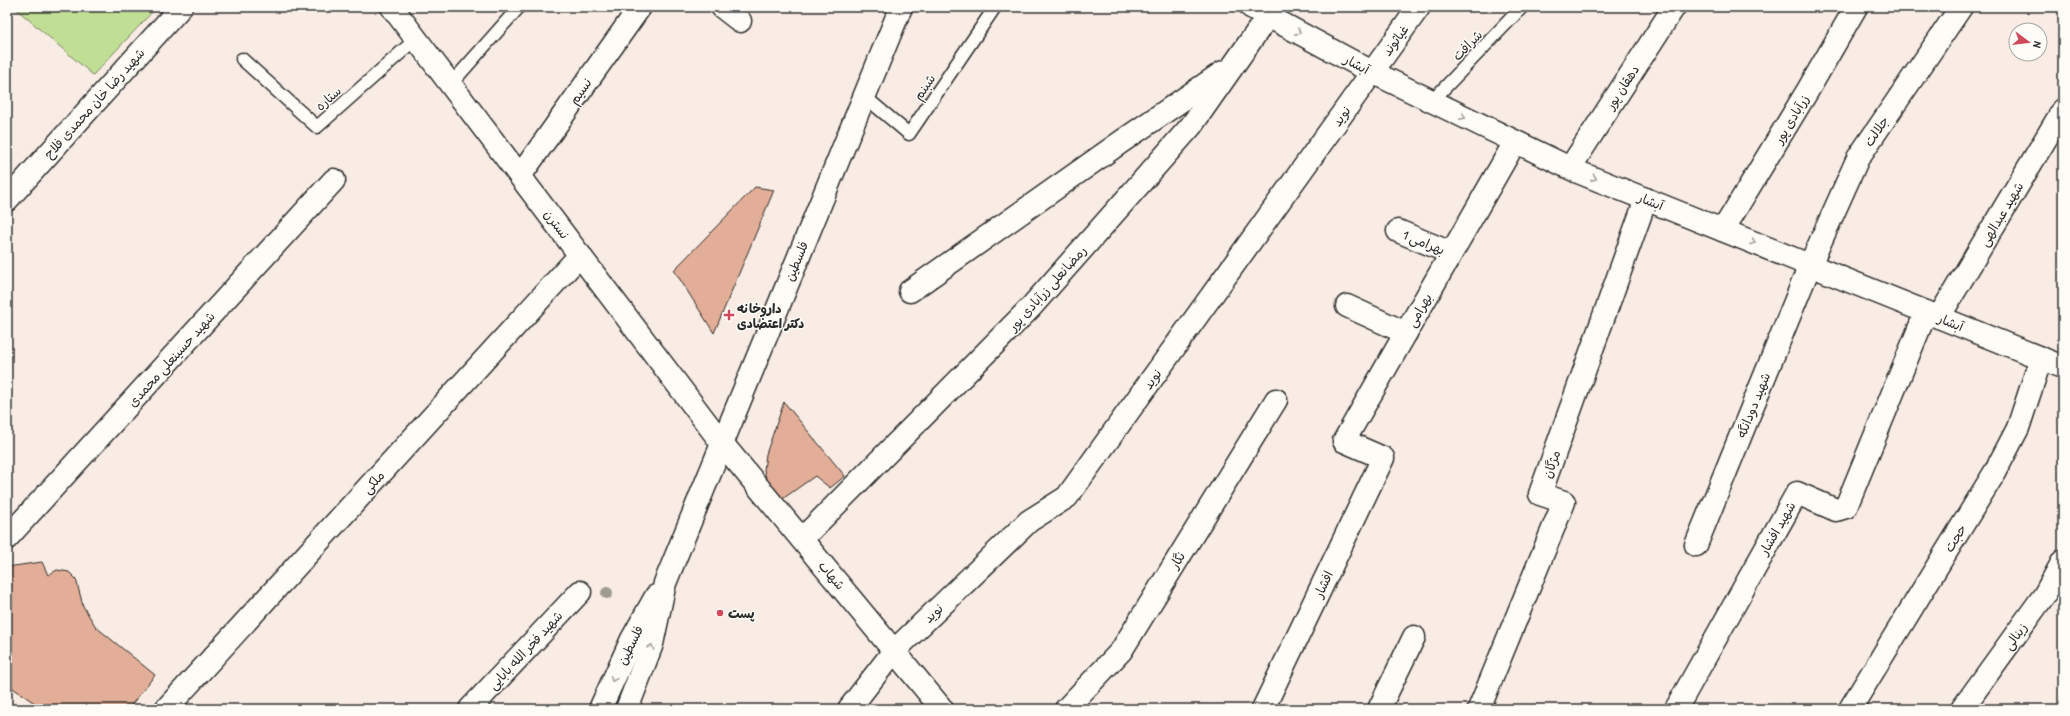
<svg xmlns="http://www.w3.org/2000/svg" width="2070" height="716" font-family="'Patrick Hand','Playpen Sans Arabic',sans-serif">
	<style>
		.green { fill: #c1de95; stroke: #768460 }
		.building { fill: #e3ae97; stroke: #2b2b2b }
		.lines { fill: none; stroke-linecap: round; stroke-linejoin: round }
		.service-casing { stroke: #2b2b2b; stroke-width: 15 }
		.minor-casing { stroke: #2b2b2b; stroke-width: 25 }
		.tertiary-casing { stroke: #2b2b2b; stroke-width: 25 }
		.secondary-casing { stroke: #2b2b2b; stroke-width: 25 }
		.service { stroke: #fdfcf7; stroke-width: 12 }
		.minor { stroke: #fdfcf7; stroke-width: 22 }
		.tertiary { stroke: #fdfcf7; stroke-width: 22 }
		.secondary { stroke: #fdfcf7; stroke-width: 22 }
		.tree { fill: #9c9b8d }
		.oneway { stroke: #9e9e9b }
		.poi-dot { fill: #d1495b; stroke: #fdfcf7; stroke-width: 1.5 }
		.labels { text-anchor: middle; stroke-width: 3; stroke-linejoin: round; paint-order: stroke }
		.street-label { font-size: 13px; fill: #2b2b2b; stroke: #fdfcf7 }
		.poi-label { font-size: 13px; font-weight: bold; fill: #2b2b2b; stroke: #fdfcf7; text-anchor: start }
	</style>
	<rect width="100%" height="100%" fill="#f8ece4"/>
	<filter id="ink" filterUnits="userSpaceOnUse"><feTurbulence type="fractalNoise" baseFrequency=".025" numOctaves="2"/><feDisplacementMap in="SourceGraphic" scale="8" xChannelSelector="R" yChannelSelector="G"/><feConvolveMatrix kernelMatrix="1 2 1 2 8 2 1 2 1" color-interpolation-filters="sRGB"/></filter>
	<g filter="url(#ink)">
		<polygon class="green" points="14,7 157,7 93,75"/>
		<g class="building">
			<polygon points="755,187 774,190 714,333 674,270"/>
			<polygon points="784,402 845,476 830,488 815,476 781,500 767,483 764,470 766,454"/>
			<polygon points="42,562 48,575 57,570 69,572 76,579 83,606 96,627 155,675 128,709 43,709 7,684 7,567"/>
		</g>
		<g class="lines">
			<g class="service-casing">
				<g id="service">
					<polyline points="242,59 317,127 416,39"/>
					<polyline points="451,84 519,7"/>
					<polyline points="864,96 909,134 995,7"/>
					<polyline points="1431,102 1522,7"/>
				</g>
			</g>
			<g class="minor-casing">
				<g id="minor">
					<polyline points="392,7 721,442 942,709"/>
					<polyline points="722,7 740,21"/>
					<polyline points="1570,168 1674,7"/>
					<polyline points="520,176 640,7"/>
					<polyline points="7,200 181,7"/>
					<polyline points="1723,230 1808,90 1856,7"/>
					<polyline points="1398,231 1451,253"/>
					<polyline points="910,291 1121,142 1223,72"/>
					<polyline points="1347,306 1406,333"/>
					<polyline points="1939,317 2063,110"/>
					<polyline points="7,538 334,180"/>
					<polyline points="802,539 1031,307 1191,126 1268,16"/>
					<polyline points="1696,545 1810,265 1858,158 1961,7"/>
					<polyline points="166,709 580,255"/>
					<polyline points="470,709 580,592"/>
					<polyline points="849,709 894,651 1029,521 1067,497 1419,7"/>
					<polyline points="1066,709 1121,651 1276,400"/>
					<polyline points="1263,709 1383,458 1344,441 1515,142"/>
					<polyline points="1379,709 1414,637"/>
					<polyline points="1479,709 1564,502 1540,494 1646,199"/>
					<polyline points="1676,709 1797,493 1836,510 1846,507 1926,312"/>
					<polyline points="1850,709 1995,472 2018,428 2041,358"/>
					<polyline points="1962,709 2045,594 2063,561"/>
				</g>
			</g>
			<g class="tertiary-casing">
				<polyline id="tertiary" points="1251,7 1372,72 1578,172 2063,367"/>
			</g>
			<g class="secondary-casing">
				<g id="secondary">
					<polyline points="600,709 632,639 656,596"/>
					<polyline points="627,709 652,644 665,583 901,7"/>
				</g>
			</g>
			<use href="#service" class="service"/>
			<use href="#minor" class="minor"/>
			<use href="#tertiary" class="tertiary"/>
			<use href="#secondary" class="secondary"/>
		</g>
		<circle class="tree" cx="607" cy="593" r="6"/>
		<defs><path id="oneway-chevron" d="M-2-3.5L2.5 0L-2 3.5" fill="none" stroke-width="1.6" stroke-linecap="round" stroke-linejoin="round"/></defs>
		<g class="oneway">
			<use href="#oneway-chevron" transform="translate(1298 32) rotate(28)"/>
			<use href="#oneway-chevron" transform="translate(1463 117) rotate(26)"/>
			<use href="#oneway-chevron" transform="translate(1594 178) rotate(22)"/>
			<use href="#oneway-chevron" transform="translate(1753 242) rotate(22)"/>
			<use href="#oneway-chevron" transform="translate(651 647) rotate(-72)"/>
			<use href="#oneway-chevron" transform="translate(613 679) rotate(114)"/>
		</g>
	</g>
	<g class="poi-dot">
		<path d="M727 309h4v4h4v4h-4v4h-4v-4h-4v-4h4z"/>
		<circle cx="720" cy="613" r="4"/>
	</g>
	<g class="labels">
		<g class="street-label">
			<text transform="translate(1395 40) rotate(-54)" y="5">غیاثوند</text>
			<text transform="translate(1467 45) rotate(-46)" y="5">شرافت</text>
			<text transform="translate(1357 64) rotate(28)" y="5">آبشار</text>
			<text transform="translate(924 87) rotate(-56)" y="5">شبنم</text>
			<text transform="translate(1622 87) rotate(-57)" y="5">دهقان پور</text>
			<text transform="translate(580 91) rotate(-55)" y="5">نسیم</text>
			<text transform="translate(328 98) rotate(-42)" y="5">ستاره</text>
			<text transform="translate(94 103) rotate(-48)" y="5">شهید رضا خان محمدی فلاح</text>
			<text transform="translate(1341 116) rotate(-54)" y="5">نوید</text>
			<text transform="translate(1791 119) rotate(-59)" y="5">زرآبادی پور</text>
			<text transform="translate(1876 131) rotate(-56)" y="5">جلالت</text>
			<text transform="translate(1651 201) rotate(22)" y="5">آبشار</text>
			<text transform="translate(2001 214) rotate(-59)" y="5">شهید عبدالهی</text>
			<text transform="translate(557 224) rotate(53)" y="5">نسترن</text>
			<text transform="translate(1424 242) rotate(22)" y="5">بهرامی 1</text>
			<text transform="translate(796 261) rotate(-68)" y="5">فلسطین</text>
			<text transform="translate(1047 288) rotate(-48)" y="5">رمضانعلی زرآبادی پور</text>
			<text transform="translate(1419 310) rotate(-60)" y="5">بهرامی</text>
			<text transform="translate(1951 322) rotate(22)" y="5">آبشار</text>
			<text transform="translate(171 359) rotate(-48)" y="5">شهید حسینعلی محمدی</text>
			<text transform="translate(1152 379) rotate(-54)" y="5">نوید</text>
			<text transform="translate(1753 405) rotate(-68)" y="5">شهید دودانگه</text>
			<text transform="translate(1551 464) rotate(-70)" y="5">مژگان</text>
			<text transform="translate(373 482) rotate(-48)" y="5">ملکی</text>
			<text transform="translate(1777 528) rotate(-60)" y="5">شهید افشار</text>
			<text transform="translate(1955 538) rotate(-59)" y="5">حجت</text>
			<text transform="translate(1177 560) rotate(-58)" y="5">نگار</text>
			<text transform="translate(832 575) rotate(50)" y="5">شهاب</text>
			<text transform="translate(1323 584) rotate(-65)" y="5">افشار</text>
			<text transform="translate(933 613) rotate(-44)" y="5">نوید</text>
			<text transform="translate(2015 636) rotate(-54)" y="5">زینالی</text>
			<text transform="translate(630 645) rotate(-64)" y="5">فلسطین</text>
			<text transform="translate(525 650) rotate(-47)" y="5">شهید فخر الله بابایی</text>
		</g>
		<g class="poi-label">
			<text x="737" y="313">داروخانه<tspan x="737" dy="15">دکتر اعتضادی</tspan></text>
			<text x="728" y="618">پست</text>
		</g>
	</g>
	<rect width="2070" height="716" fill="none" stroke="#fdfcf7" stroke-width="24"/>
	<rect x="12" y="12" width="2046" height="692" fill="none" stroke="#2b2b2b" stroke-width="1.5" filter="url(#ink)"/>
	<g transform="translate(2028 42) rotate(105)"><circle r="19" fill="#fdfcf7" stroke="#a9a8a5"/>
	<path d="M0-3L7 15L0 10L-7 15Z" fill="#d1495b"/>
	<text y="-6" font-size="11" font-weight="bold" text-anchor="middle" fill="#2b2b2b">N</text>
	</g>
</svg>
